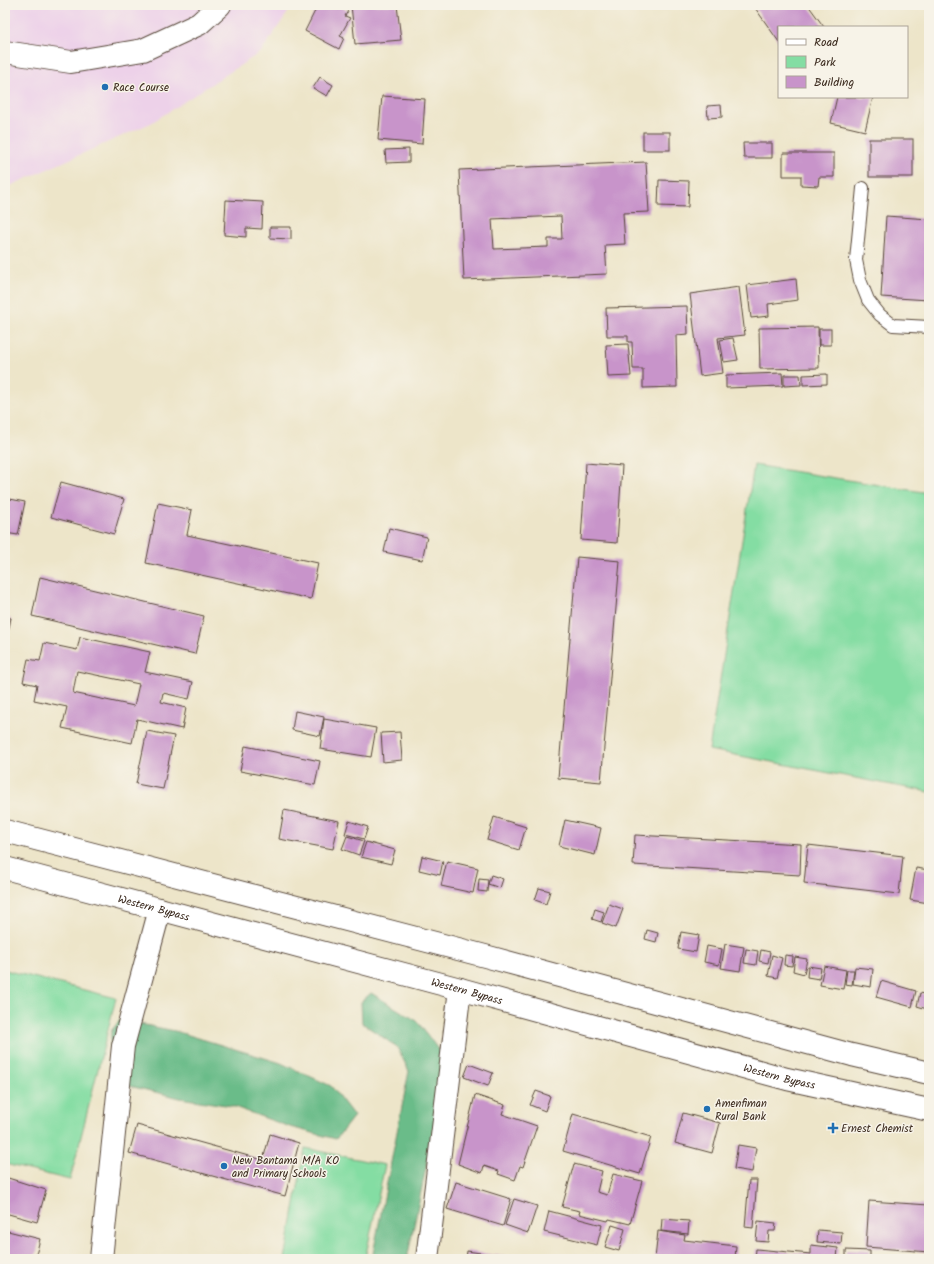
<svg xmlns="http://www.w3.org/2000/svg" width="934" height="1264" font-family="Kalam,sans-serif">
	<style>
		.built { fill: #edd1e9 }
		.green { fill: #84dda3; stroke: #608460 }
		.forest { fill: #6bbc89; stroke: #537354 }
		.building { fill: #c894ca; fill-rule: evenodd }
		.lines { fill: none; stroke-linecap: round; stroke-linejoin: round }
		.lane-casing { stroke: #564638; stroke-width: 14 }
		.street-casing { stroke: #564638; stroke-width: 24 }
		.highway-casing { stroke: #564638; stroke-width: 24 }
		.lane { stroke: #fff; stroke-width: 12 }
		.street { stroke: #fff; stroke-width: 22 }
		.highway { stroke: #fff; stroke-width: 22 }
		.poi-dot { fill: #1f6fb2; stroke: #f7f3e8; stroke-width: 1.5 }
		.labels { text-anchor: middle; stroke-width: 3; stroke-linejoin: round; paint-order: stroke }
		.poi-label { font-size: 11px; fill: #3b2a1e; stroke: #f7f3e8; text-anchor: start }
		.street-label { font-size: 11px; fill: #3b2a1e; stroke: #f7f3e8 }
	</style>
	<rect width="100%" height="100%" fill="#f7f3e8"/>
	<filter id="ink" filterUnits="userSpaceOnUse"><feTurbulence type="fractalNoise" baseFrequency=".025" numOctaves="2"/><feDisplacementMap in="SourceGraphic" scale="8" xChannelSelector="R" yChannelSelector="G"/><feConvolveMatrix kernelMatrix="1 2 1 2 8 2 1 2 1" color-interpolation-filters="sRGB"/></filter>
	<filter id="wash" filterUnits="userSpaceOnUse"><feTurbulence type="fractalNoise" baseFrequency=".012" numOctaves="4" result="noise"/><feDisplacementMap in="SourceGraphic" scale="16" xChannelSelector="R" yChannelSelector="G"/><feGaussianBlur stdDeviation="0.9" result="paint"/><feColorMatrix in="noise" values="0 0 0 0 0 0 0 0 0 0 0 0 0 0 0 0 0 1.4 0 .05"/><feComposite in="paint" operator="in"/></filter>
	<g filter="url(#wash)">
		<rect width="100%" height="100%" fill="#ede5c9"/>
		<polygon class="built" points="5,5 293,5 261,52 151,123 5,188"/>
		<g class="green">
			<polygon points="754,465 929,493 929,792 709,750"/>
			<polygon points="5,970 116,998 70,1180 5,1164"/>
			<polygon points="305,1148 385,1165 365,1259 285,1259"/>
		</g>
		<g class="forest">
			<polygon points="371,993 417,1021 443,1056 440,1100 407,1259 372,1259 409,1071 397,1047 362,1023 361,1002"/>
			<polygon points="120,1020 175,1031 281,1063 331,1086 354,1116 336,1139 290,1127 232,1106 180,1098 117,1083 109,1062 111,1031"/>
		</g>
		<g id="blocks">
			<g class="building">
				<polygon points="318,5 325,5 331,8 333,5 338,5 348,11 345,16 350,18 340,36 344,38 339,49 305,31"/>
				<polygon points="351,5 397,5 401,40 355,44"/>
				<polygon points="753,5 808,5 824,27 779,27 779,42"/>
				<polygon points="320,77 333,85 327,96 313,88"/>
				<polygon points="382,96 425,99 422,144 378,140"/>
				<polygon points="837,97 873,97 865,131 831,123"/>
				<polygon points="721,105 722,117 708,118 707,106"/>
				<rect x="643" y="132" width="27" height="18"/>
				<rect x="869" y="139" width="44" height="38"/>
				<polygon points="743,143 772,143 772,158 744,158"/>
				<polygon points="409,149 409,162 386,163 385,150"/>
				<polygon points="783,153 834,153 834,177 819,177 818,186 801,185 801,176 783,176"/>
				<path d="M646,162L649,212L623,213L625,244L605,245L607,274L464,280L459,170ZM561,216L562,239H548V247L494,249L492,219Z"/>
				<polygon points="659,180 689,181 688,207 658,206"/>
				<polygon points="226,200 263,202 262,229 246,228 246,237 224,235"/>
				<polygon points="886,216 929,219 929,300 881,297"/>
				<polygon points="270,227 291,227 291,239 270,238"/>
				<polygon points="796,279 798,300 768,304 769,316 751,318 747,285"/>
				<polygon points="739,287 745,335 718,338 723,373 700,376 690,294"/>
				<polygon points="687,306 688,334 676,335 677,387 643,388 643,369 633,369 632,342 628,342 628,336 607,336 606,308"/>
				<polygon points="818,327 819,368 760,369 759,328"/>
				<rect x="819" y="329" width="12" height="16"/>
				<polygon points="733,338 738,360 724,362 720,340"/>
				<polygon points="628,344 631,376 608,377 606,345"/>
				<polygon points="782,373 783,386 726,388 726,375"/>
				<polygon points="827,374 827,384 803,385 803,375"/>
				<polygon points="784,375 800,375 801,385 784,386"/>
				<polygon points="586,463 622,466 617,543 581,540"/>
				<polygon points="61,482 124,499 114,534 51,517"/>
				<polygon points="5,498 25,502 18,535 5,533"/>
				<polygon points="158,503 192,510 187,535 318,563 311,599 146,563"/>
				<polygon points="389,528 427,537 422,560 384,552"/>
				<polygon points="577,557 620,561 601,782 558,778"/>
				<polygon points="40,577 204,616 195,654 32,616"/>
				<polygon points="5,617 11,618 6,643 5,643"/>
				<path d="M80,637L150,652L145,672L193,682L189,699L163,693L161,702L186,708L182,729L137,719L132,743L62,728L67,707L34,700L37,685L23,682L28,659L40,661L44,643L77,650ZM77,671L139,684L134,706L73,693Z"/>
				<polygon points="295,711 324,717 320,736 292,730"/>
				<polygon points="324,719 376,728 371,757 320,749"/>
				<polygon points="147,731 174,736 163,789 136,784"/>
				<polygon points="400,732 402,760 383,762 381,733"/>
				<polygon points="245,746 320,761 315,785 240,771"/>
				<polygon points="284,810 339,821 333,849 279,839"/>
				<polygon points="494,817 526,827 519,850 487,840"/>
				<polygon points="565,820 601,828 595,855 559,846"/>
				<polygon points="349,821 368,827 364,839 345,834"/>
				<polygon points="635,835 801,844 800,875 633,865"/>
				<polygon points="347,836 364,841 359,855 342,849"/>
				<polygon points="366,842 395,850 391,864 361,857"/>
				<polygon points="808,845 903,856 899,894 804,883"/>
				<polygon points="422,856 443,861 440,875 419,870"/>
				<polygon points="447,861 478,868 473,893 441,886"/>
				<polygon points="916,868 929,870 929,903 910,900"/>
				<polygon points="491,875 503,879 500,888 488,884"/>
				<polygon points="479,879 488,880 487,892 478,891"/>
				<polygon points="539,888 550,891 546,904 535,900"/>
				<polygon points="609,904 623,909 616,928 602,923"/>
				<polygon points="595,909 604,912 601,922 592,919"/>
				<polygon points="647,930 658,933 656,942 645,939"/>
				<polygon points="681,932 699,935 696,952 678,949"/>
				<polygon points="725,944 744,947 740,971 721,968"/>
				<polygon points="707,946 722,949 719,965 704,962"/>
				<polygon points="746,949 758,951 756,965 744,963"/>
				<polygon points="761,950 770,952 768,963 759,961"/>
				<polygon points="772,955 782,958 777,978 768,976"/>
				<polygon points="785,955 793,956 792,966 784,965"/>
				<polygon points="795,957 807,959 804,974 793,971"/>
				<polygon points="808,966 821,968 819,979 807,977"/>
				<polygon points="824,966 846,970 843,989 820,985"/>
				<polygon points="855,967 873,969 871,987 853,984"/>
				<polygon points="847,970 854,970 852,985 845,984"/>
				<polygon points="881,981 916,991 912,1007 876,997"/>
				<polygon points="920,993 929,995 927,1009 917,1006"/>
				<polygon points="469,1064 493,1073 488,1086 464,1077"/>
				<polygon points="536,1091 550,1096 545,1111 530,1105"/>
				<polygon points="475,1095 505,1105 502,1114 537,1126 523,1167 520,1166 515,1180 498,1174 499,1171 484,1166 482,1173 458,1164"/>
				<polygon points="683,1113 720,1123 712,1153 675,1143"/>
				<polygon points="573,1114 651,1137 640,1174 563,1151"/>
				<polygon points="137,1125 263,1160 270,1134 299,1143 285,1196 129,1153"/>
				<polygon points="738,1145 756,1148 752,1172 734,1169"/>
				<polygon points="574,1164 602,1171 597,1192 607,1195 613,1174 642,1181 630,1224 609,1219 608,1221 579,1214 580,1211 562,1207"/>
				<polygon points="5,1177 46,1190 37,1222 5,1213"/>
				<polygon points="749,1180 757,1180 753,1228 745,1227"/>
				<polygon points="456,1182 511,1199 503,1226 447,1209"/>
				<polygon points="514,1199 537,1206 528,1233 505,1225"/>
				<polygon points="869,1201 929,1205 929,1252 866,1247"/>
				<polygon points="549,1211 602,1225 597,1245 544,1232"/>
				<polygon points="662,1219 689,1221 688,1234 661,1231"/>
				<polygon points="758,1221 776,1223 775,1231 769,1231 768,1242 756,1241"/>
				<polygon points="612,1225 625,1229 619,1251 605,1247"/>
				<polygon points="818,1230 842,1232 841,1244 817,1242"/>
				<polygon points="8,1231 40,1239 35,1259 5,1259 5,1246"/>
				<polygon points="658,1231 685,1235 684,1240 736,1246 735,1259 655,1259"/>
				<polygon points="811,1245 838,1248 837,1259 755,1259 756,1249 811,1254"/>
				<polygon points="846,1250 870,1251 870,1259 846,1259"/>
				<polygon points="467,1251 507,1257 507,1259 466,1259"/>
			</g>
		</g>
	</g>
	<g filter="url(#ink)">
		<use href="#blocks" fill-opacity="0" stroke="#564638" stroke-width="1"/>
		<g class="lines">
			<g class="lane-casing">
				<polyline id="lane" points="863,188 856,260 860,280 868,300 880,315 893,325 929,327"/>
			</g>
			<g class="street-casing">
				<g id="street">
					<polyline points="5,52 71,62 143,50 199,24 220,5"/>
					<polyline points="101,1259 123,1046 160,909"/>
					<polyline points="427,1259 460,989"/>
				</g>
			</g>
			<g class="highway-casing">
				<g id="highway">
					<polyline points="5,831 485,956 852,1055 929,1073"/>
					<path id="s1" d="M5,868L460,989L787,1079L929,1110"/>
				</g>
			</g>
			<use href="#lane" class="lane"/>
			<use href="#street" class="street"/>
			<use href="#highway" class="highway"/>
		</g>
	</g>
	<g class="poi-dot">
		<circle cx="105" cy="87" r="4"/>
		<circle cx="707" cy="1109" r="4"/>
		<path d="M831 1122h4v4h4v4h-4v4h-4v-4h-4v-4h4z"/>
		<circle cx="224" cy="1166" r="4"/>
	</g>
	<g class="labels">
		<g class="poi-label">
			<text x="113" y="91">Race Course</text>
			<text x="715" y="1107">Amenfiman<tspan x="715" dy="13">Rural Bank</tspan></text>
			<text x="841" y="1132">Ernest Chemist</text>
			<text x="232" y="1164">New Bantama M/A KO<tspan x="232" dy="13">and Primary Schools</tspan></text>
		</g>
		<g class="street-label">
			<text dy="4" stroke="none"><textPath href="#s1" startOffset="154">Western Bypass</textPath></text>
			<text dy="4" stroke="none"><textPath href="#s1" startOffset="478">Western Bypass</textPath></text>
			<text dy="4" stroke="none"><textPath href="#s1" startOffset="802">Western Bypass</textPath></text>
		</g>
	</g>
	<rect width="934" height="1264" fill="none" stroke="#f7f3e8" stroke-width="20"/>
	<rect x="778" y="26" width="130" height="72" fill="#f7f3e8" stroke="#aca397"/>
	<rect x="786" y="39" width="20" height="6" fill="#ffffff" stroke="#aca397"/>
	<text x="814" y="46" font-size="12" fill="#3b2a1e">Road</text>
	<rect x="786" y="56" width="20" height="12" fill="#84dda3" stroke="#aca397"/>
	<text x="814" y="66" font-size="12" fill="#3b2a1e">Park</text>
	<rect x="786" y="76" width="20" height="12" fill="#c894ca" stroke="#aca397"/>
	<text x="814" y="86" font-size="12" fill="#3b2a1e">Building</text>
</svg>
